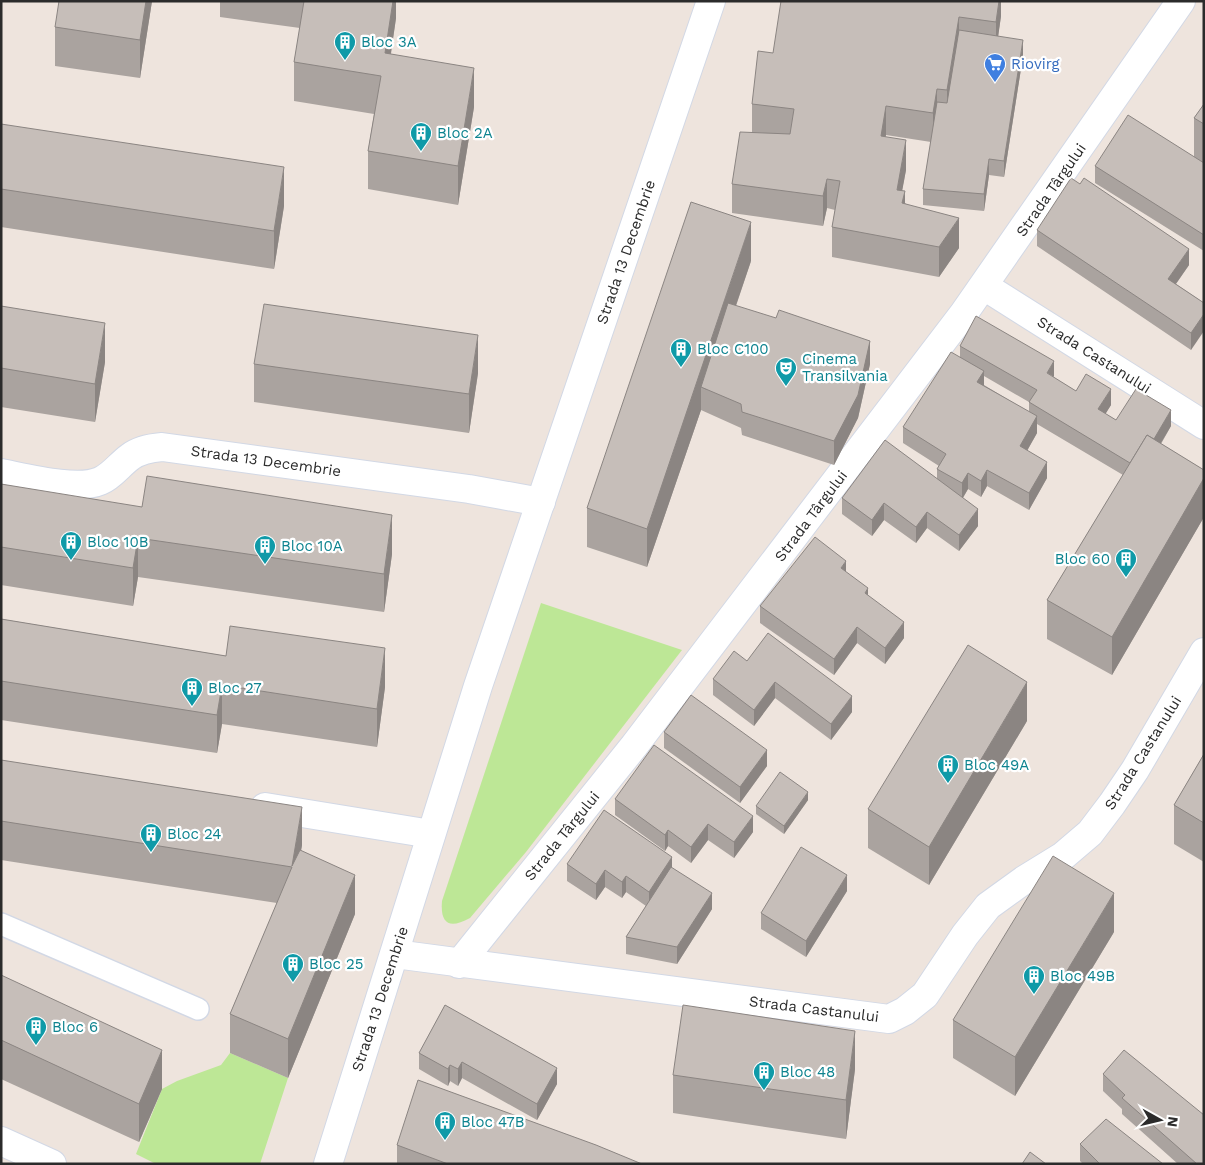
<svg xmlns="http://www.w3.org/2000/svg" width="1205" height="1165" font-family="'Work Sans',sans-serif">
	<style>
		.green { fill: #bde796 }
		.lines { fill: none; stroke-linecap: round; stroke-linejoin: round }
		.service-casing { stroke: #d2d8e5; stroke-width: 24 }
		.minor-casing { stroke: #d2d8e5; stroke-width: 30 }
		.tertiary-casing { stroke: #d2d8e5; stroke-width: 30 }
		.service { stroke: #fff; stroke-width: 21 }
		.minor { stroke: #fff; stroke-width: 28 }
		.tertiary { stroke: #fff; stroke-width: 28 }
		.wall { fill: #aaa39f; fill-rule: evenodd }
		.shaded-wall { fill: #8b8582 }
		.building { fill: #c6beb9; stroke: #8b8582 }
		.labels { text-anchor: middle; stroke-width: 4.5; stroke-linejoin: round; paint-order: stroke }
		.culture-label { font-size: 15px; fill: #0d838f; stroke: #fff; text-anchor: start }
		.shop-label { font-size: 15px; fill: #366cbe; stroke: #fff; text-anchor: start }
		.street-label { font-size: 15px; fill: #2b2b2b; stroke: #fff }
	</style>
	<rect width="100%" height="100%" fill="#eee4dd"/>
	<g class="green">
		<path d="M541,603L682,650L526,852L470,918C450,929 440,925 442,901Z"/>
		<polygon points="230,1053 288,1078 260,1164 156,1164 136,1154 162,1089 177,1081 221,1065"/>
	</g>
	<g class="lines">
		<g class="service-casing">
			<polyline id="service" points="1,924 198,1009"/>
		</g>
		<g class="minor-casing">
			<g id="minor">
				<polyline points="984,286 1204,425"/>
				<path d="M1,473C27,478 77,491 100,481C112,476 119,465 130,457C139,450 150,448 162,447L469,489L541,502"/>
				<polyline points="265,807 431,834"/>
				<polyline points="395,954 889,1019 905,1011 925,995 965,935 988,906 1024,880 1063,856 1090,833 1112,804 1135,770 1204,652"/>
				<polyline points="459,964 634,746 964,313 1181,1"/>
			</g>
		</g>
		<g class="tertiary-casing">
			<g id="tertiary">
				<polyline points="1,1141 52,1164"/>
				<polyline points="328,1164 478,686 711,1"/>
			</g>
		</g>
		<use href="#service" class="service"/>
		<use href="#minor" class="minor"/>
		<use href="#tertiary" class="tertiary"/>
	</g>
	<g class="wall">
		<polygon points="152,1 140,78 55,66 55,27"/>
		<polygon points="220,1 396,1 396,18 391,54 474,107 458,205 368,189 368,151 374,114 294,101 294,62 300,28 220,17"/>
		<polygon points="1001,1 1001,16 998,36 1023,56 1004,177 989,175 984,211 923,205 923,189 931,142 886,135 885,136 906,170 902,190 905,203 959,248 939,277 832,257 832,227 835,210 827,208 823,226 732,213 732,184 752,132 752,104 773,53"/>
		<polygon points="1204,104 1204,251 1095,183 1095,166 1194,157 1194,118"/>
		<polygon points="1,124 284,206 274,269 1,227"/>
		<polygon points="1037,230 1189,265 1176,284 1204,303 1191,350 1037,246"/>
		<polygon points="751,261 736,306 870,364 858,418 834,465 742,435 741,428 701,410 647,567 587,547 587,508"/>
		<polygon points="1,306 105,362 95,422 1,407"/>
		<path d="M960,346L1054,378L1076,391L1111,405L1105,414L1116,420L1171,426L1161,444L1204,470V517L1112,675L1047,639V600L1123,475L1037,424V433L1027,451L1047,478L1029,510L987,486L981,497L968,489L963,498L978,526L959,551L927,528L916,543L884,520L872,536L842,514V498L937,479V469L939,466L903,443V427L960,357ZM984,376L1029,402V412L984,385Z"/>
		<polygon points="254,364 478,373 469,433 254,402"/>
		<polygon points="1,484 392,554 384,612 138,577 133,606 1,585"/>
		<polygon points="846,572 868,596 904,638 885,664 857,643 834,675 760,623 760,606"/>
		<polygon points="1,619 226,656 385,687 377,747 222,724 217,753 1,720"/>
		<polygon points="747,661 852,712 831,740 775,698 754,726 713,695 713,679"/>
		<polygon points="1027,721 929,885 868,848 868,809"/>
		<polygon points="664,732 767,766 740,803 664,748"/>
		<polygon points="1204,754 1204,862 1174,844 1174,805"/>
		<polygon points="1,760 302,845 301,850 355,914 288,1078 230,1053 230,1014 277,903 1,860"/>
		<polygon points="615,799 753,832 734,858 708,840 691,863 668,846 665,851 615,815"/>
		<polygon points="808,800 784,834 756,814 756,806"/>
		<polygon points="567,864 672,868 712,909 677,964 626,954 626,937 646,906 626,892 622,898 605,887 596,900 567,881"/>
		<polygon points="847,891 806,957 761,929 761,913"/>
		<polygon points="1114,932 1015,1096 953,1058 953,1020"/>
		<polygon points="1,975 162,1089 139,1142 1,1079"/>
		<polygon points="445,1005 557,1084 537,1120 462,1078 458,1086 450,1081 448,1086 419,1069 419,1053"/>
		<polygon points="855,1069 846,1139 673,1113 673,1075"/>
		<polygon points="1103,1074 1204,1164 1178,1164 1122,1114 1122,1109 1103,1091"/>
		<polygon points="1080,1144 1163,1164 1083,1164 1080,1161"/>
		<polygon points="397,1145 642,1164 397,1164"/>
	</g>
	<g class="shaded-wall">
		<polygon points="146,1 152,1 140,78 140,40"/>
		<polygon points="393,1 396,1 396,18 385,92 385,53"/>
		<polygon points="999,1 1001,1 1001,16 996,52 996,22"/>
		<polygon points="959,17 959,46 947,119 947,90"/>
		<polygon points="1023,40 1023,56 1004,177 1004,161"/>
		<polygon points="474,68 474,107 458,205 458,166"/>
		<polygon points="937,89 937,118 933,142 933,113"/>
		<polygon points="886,106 886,135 881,165 881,136"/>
		<polygon points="906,140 906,170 897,219 897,190"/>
		<polygon points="989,159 989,175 984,211 984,194"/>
		<polygon points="284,167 284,206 274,269 274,231"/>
		<polygon points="827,179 827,208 823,226 823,196"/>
		<polygon points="905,191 905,220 902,203"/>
		<polygon points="959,218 959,248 939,277 939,247"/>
		<polygon points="751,222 751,261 707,390 701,387 701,410 647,567 647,529"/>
		<polygon points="1189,249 1189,265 1168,295 1168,279"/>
		<polygon points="1204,314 1204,331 1191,350 1191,333"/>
		<polygon points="105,323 105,362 95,422 95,384"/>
		<polygon points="478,335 478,373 469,433 469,394"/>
		<polygon points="870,341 870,364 858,418 834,465 834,441"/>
		<polygon points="1054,361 1054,377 1047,373"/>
		<polygon points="984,371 984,387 977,382"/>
		<polygon points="1111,389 1111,405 1098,426 1098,409"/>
		<polygon points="1171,410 1171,426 1137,483 1137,467"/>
		<polygon points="1037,416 1037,433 1020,463 1020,446"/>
		<polygon points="1047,462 1047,478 1029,510 1029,493"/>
		<polygon points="987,470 987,486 981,497 981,481"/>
		<polygon points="968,473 968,489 962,499 962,483"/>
		<polygon points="1204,478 1204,517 1112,675 1112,637"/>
		<polygon points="884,503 884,520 872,536 872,520"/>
		<polygon points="978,509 978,526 959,551 959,535"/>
		<polygon points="927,512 927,528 916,543 916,527"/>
		<polygon points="392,515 392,554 384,612 384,574"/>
		<polygon points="138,538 138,577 133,606 133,568"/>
		<polygon points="846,561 846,578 841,568"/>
		<polygon points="868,588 868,604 865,593"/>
		<polygon points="904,622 904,638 885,664 885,648"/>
		<polygon points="857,627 857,643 834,675 834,659"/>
		<polygon points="385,648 385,687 377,747 377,709"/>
		<polygon points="775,682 775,698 754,726 754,710"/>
		<polygon points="1027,682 1027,721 929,885 929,847"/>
		<polygon points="222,685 222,724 217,753 217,715"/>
		<polygon points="852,696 852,712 831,740 831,724"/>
		<polygon points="767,750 767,766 740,803 740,787"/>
		<polygon points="808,792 808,800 784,834 784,826"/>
		<polygon points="302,807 302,845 292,905 292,866"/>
		<polygon points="753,816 753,832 734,858 734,842"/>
		<polygon points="708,824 708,840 691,863 691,847"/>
		<polygon points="668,830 668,846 665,851 665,835"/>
		<polygon points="672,857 672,873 649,908 649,892"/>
		<polygon points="605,870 605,887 596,900 596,884"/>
		<polygon points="355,875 355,914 288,1078 288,1039"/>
		<polygon points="847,875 847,891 806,957 806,941"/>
		<polygon points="626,876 626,892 622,898 622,882"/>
		<polygon points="712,893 712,909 677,964 677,947"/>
		<polygon points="1114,893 1114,932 1015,1096 1015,1057"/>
		<polygon points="855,1031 855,1069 846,1139 846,1100"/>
		<polygon points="162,1050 162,1089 139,1142 139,1104"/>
		<polygon points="462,1062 462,1078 458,1086 458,1069"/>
		<polygon points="450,1065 450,1081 448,1086 448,1069"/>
		<polygon points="557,1068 557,1084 537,1120 537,1104"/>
	</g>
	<g class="building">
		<polygon points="59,1 146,1 140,40 55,27"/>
		<polygon points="304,1 393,1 385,53 474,68 458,166 368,151 381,76 294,62"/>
		<polygon points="781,1 999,1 996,22 959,17 947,90 937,89 933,113 886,106 881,136 906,140 897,190 905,191 902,203 959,218 939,247 832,227 840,181 827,179 823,196 732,184 740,132 790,134 794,109 752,104 758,51 773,53"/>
		<polygon points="959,30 1023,40 1004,161 989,159 984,194 923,189 937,102 947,103"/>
		<polygon points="1204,104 1204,124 1194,118"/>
		<polygon points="1128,115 1204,163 1204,235 1095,166"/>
		<polygon points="1,124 284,167 274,231 1,189"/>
		<polygon points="1071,178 1080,184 1084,178 1189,249 1168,279 1204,303 1204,314 1191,333 1037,230"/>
		<polygon points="691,202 751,222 647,529 587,508"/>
		<polygon points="728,303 776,318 779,310 870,341 858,395 834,441 742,412 741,404 701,387"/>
		<polygon points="264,304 478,335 469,394 254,364"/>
		<polygon points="1,306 105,323 95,384 1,368"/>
		<polygon points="976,316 1054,361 1047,373 1076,391 1086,374 1111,389 1098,409 1116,420 1136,389 1171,410 1154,439 1147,435 1130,463 1029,402 1037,390 960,346"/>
		<polygon points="951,352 984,371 977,382 1037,416 1020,446 1047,462 1029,493 987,470 981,481 968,473 962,483 937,469 946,454 903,427"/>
		<polygon points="1147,435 1204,470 1204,478 1112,637 1047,600"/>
		<polygon points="885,440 978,509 959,535 927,512 916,527 884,503 872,520 842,498"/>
		<polygon points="147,476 392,515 384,574 138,538 133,568 1,547 1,484 142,507"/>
		<polygon points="815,537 846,561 841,568 868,588 865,593 904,622 885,648 857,627 834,659 760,606"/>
		<polygon points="1,619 226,656 230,626 385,648 377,709 222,685 217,715 1,681"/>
		<polygon points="768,633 852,696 831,724 775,682 754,710 713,679 734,651 747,661"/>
		<polygon points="968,645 1027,682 929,847 868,809"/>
		<polygon points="691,695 767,750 740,787 664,732"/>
		<polygon points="654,745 753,816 734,842 708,824 691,847 668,830 665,835 615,799"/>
		<polygon points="1204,754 1204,823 1174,805"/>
		<polygon points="1,760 302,807 292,866 300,850 355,875 288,1039 230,1014 292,867 1,821"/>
		<polygon points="780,772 808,792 784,826 756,806"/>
		<polygon points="604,810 672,857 649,892 626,876 622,882 605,870 596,884 567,864"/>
		<polygon points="801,847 847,875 806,941 761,913"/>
		<polygon points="1053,856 1114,893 1015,1057 953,1020"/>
		<polygon points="671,867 712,893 677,947 626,937"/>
		<polygon points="1,975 162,1050 139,1104 1,1040"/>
		<polygon points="445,1005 557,1068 537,1104 462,1062 458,1069 450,1065 448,1069 419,1053"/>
		<polygon points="683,1005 855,1031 846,1100 673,1075"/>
		<polygon points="1124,1050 1204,1115 1204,1163 1203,1164 1197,1164 1122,1098 1125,1095 1103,1074"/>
		<polygon points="418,1080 596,1145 642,1164 448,1164 397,1145"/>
		<polygon points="1106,1119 1163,1164 1100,1164 1080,1144"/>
		<polygon points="1030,1152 1046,1164 1022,1164"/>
	</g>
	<defs>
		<g id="building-pin" transform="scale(1.125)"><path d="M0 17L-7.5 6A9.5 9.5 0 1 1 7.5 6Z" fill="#0f9aa8" stroke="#fff"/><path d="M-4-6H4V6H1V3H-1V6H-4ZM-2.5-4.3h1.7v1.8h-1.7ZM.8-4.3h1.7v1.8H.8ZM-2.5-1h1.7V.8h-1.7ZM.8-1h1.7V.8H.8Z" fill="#fff"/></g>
		<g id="supermarket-pin" transform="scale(1.125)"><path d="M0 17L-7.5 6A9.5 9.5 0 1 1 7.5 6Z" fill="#3f7fe0" stroke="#fff"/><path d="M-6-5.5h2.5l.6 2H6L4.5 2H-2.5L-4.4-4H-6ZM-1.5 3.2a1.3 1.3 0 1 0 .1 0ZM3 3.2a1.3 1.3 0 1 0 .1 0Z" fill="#fff"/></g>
		<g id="theatre-pin" transform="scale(1.125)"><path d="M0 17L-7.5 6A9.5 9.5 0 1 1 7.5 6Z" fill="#0f9aa8" stroke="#fff"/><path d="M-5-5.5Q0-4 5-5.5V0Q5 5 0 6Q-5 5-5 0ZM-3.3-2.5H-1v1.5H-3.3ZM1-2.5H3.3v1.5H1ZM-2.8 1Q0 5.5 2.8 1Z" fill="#fff"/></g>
	</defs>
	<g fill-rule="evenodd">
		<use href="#building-pin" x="345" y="42"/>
		<use href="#supermarket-pin" x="995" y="64"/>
		<use href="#building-pin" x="421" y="133"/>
		<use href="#building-pin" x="681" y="349"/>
		<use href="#theatre-pin" x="786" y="368"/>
		<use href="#building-pin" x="71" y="542"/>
		<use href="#building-pin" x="265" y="546"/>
		<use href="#building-pin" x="1126" y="559"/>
		<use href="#building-pin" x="192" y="688"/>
		<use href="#building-pin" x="948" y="765"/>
		<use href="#building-pin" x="151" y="834"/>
		<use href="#building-pin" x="293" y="964"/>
		<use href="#building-pin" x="1034" y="976"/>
		<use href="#building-pin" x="36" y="1027"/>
		<use href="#building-pin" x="764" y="1072"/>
		<use href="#building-pin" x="445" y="1122"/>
	</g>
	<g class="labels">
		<g class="culture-label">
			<text x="361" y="47">Bloc 3A</text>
			<text x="437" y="138">Bloc 2A</text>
			<text x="697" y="354">Bloc C100</text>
			<text x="802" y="364">Cinema<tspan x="802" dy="17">Transilvania</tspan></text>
			<text x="87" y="547">Bloc 10B</text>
			<text x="281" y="551">Bloc 10A</text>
			<text x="1110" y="564" text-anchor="end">Bloc 60</text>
			<text x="208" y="693">Bloc 27</text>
			<text x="964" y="770">Bloc 49A</text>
			<text x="167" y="839">Bloc 24</text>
			<text x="309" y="969">Bloc 25</text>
			<text x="1050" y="981">Bloc 49B</text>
			<text x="52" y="1032">Bloc 6</text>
			<text x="780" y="1077">Bloc 48</text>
			<text x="461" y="1127">Bloc 47B</text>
		</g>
		<g class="shop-label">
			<text x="1011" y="69">Riovirg</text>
		</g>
		<g class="street-label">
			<text transform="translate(1051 190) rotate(-55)" y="5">Strada Târgului</text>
			<text transform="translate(626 252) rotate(-71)" y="5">Strada 13 Decembrie</text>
			<text transform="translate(1094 355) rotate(32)" y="5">Strada Castanului</text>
			<text transform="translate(266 461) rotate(8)" y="5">Strada 13 Decembrie</text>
			<text transform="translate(811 516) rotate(-53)" y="5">Strada Târgului</text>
			<text transform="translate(1143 753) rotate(-58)" y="5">Strada Castanului</text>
			<text transform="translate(562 836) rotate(-51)" y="5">Strada Târgului</text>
			<text transform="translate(380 999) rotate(-72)" y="5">Strada 13 Decembrie</text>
			<text transform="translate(814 1009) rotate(7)" y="5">Strada Castanului</text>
		</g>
	</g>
	<rect width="1205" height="1165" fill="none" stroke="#2b2b2b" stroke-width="5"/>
	<g transform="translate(1160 1120) rotate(98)" stroke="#ffffff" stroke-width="4" paint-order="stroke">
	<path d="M0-4L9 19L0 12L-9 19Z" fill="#2b2b2b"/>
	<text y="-8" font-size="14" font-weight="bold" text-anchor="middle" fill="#2b2b2b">N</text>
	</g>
</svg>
